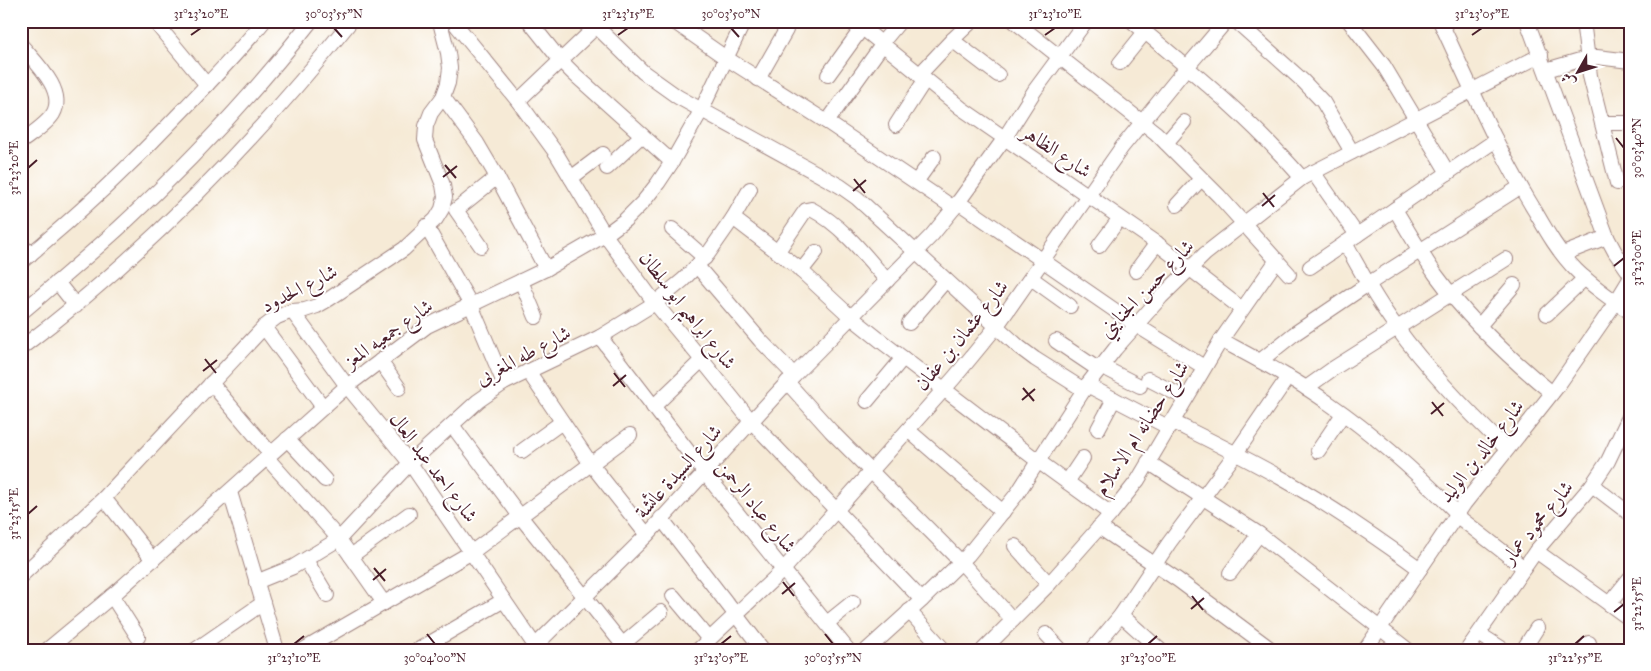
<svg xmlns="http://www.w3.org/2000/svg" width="1651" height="671" font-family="'IM FELL Great Primer',Amiri,serif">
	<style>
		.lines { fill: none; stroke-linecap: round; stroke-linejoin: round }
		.minor-casing { stroke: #a08480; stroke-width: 16 }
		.minor { stroke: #fff; stroke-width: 14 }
		.ticks { fill: none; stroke: #4a1f2b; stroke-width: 2 }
		.labels { text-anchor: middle; stroke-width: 4; stroke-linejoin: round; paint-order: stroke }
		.street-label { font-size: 20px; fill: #4a1f2b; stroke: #fff }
		.neatline { fill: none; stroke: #4a1f2b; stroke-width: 2 }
		.ticks-label { font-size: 12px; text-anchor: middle; fill: #4a1f2b }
	</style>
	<rect width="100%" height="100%" fill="#fff"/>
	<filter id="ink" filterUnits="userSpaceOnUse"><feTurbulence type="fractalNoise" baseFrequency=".02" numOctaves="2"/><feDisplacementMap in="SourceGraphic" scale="10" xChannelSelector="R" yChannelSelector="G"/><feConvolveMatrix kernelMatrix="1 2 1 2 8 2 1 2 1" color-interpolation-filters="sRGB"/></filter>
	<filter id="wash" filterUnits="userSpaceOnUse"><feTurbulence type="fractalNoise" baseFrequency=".0096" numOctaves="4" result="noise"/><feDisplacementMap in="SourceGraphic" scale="20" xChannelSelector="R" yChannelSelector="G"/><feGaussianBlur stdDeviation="1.12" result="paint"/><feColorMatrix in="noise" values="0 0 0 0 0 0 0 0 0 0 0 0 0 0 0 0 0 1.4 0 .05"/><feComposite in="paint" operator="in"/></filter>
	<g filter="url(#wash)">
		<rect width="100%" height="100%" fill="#f6ead6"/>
	</g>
	<g filter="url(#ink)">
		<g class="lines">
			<g class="minor-casing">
				<g id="minor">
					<polyline points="154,21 207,85"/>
					<polyline points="453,21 518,101 556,153 605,235 655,303 702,360 751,421 922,600"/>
					<polyline points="529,21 561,61 573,73 672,162"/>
					<polyline points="673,21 726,58 827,122 954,208"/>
					<polyline points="854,21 961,108 1154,241 1242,309"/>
					<polyline points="1014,21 1156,133 1219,196 1289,274"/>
					<path d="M1132,21C1192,71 1251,119 1302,178"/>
					<polyline points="1236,21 1303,81 1323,102 1352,152"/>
					<polyline points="1349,21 1384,66 1448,173"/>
					<path d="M1440,21C1470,85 1498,151 1535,211C1547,232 1559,253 1576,270C1592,286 1611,299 1630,312"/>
					<polyline points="1527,21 1607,237 1615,252 1629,272 1630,276"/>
					<polyline points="1583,21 1590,76 1617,183"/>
					<polyline points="596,26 643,72 678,97 840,186 857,198 1019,347 1035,359 1084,390"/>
					<polyline points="952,40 998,75"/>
					<polyline points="881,44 900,21"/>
					<path d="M21,45C35,62 67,91 53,114C46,125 31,134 21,142"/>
					<polyline points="1120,63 1145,32"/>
					<polyline points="1546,70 1587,58 1597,57 1630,61"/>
					<polyline points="828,75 862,28"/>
					<polyline points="919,75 952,40 972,21"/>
					<polyline points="758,79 786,30"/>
					<polyline points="443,97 477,143 497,177 546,269"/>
					<polyline points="518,101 602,21"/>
					<polyline points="827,122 882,45"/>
					<polyline points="1602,123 1630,123"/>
					<polyline points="896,125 925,80"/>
					<polyline points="1166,143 1184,122"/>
					<polyline points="607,168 642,135"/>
					<polyline points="1313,172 1357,235"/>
					<polyline points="571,178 603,154"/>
					<polyline points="916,182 934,157"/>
					<polyline points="958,202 1136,325 1204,367"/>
					<polyline points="1177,205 1201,179"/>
					<path d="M1395,209C1408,231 1421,254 1436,275C1469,320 1509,358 1552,393"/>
					<polyline points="733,218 796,266 851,317 886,345 1038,461 1111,514"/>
					<polyline points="426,226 471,305 504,383"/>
					<polyline points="672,229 705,258"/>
					<path d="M1345,243C1361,272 1377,301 1397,328C1429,372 1467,411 1507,449"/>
					<polyline points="21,244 30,255"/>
					<polyline points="481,246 456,210 497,177"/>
					<polyline points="1099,246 1120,218"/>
					<path d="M778,251L803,214L806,210L811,209C842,225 865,255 887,281"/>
					<polyline points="1563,254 1607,237"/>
					<path d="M21,262C78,215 131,165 182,111C210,82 238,53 264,21"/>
					<polyline points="697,266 760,340 794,375"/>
					<polyline points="1310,267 1496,140"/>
					<polyline points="801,271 816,252"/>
					<polyline points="1136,271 1157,243"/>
					<polyline points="1031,278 1070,306"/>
					<polyline points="521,281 536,317"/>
					<polyline points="57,282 76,306"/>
					<polyline points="292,311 347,386 410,463 538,650"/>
					<path d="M21,313C54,285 87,257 119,228C188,164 253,95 311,21"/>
					<polyline points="1547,314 1585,278"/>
					<polyline points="909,323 946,280"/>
					<polyline points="1479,326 1514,285"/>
					<polyline points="264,327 323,407"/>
					<polyline points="600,337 704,472 848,650"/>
					<path d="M1221,340C1258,360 1295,379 1330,404C1376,436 1417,473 1457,513"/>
					<polyline points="1056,341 1099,370"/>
					<path d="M21,348C146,254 253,143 351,21"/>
					<polyline points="380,361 399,388"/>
					<polyline points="1260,361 1294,334 1368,284 1520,187"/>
					<polyline points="1101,366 1140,386"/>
					<polyline points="528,371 591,464 647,535"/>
					<polyline points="1148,379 1185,398"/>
					<polyline points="787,382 831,431 961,562 1013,620"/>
					<polyline points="211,383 271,454"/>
					<polyline points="1087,385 1168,427"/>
					<polyline points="1306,388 1334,368 1506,259"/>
					<polyline points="867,401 903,358"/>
					<polyline points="653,407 702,360"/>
					<path d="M1171,421C1209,440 1246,458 1283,479C1331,506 1376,537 1420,569"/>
					<polyline points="452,425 520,516 627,650"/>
					<polyline points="1098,429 1114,399"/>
					<polyline points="908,430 1003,512"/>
					<polyline points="287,439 325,480"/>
					<polyline points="522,451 562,422"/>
					<polyline points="1318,451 1343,414"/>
					<polyline points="267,458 339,539 384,603"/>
					<polyline points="1148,462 1259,534 1408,650"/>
					<polyline points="1067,482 1083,458"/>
					<polyline points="1592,485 1630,514"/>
					<polyline points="230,492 277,650"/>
					<polyline points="104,498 153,560"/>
					<polyline points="1456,515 1524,568"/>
					<polyline points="661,518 763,650"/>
					<polyline points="1099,527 1178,580 1272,650"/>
					<polyline points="1015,546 1049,584"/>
					<polyline points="1536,551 1630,619"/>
					<polyline points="351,556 409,514"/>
					<polyline points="306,560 327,595"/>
					<polyline points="1230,573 1259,534"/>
					<polyline points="21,576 104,498 264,327 277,317 292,311 305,310 317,306 329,299 404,249 436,219 442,209 445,197 443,185 425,140 426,126 431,113 443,97 448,83 450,68 448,53 441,26 442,21"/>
					<polyline points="256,582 293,567 339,539 410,463 478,401 504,383 600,337 655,303 683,280 708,254 733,218 750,189"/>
					<polyline points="112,596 138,637"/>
					<polyline points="673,596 709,639"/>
					<polyline points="1609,604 1630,578"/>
					<polyline points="909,611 944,650"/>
					<polyline points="1121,615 1160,650"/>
					<polyline points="827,623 853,602"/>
					<polyline points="1046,634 1061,650"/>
					<polyline points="1479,634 1504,650"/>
					<polyline points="623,644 661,612"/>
					<polyline points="47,650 112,596 347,386 427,326 546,269 605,235 625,220 643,202 658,183 672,162 701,111 744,21"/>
					<polyline points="195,650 263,603"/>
					<polyline points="303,650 472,552 630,435"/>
					<polyline points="418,650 504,600"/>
					<polyline points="531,650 647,535 794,375 932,235 954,208 1004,139 1035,90 1086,21"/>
					<polyline points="698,650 783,570 954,378 996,327 1122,147 1187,67 1226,21"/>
					<polyline points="867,650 922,600 968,555 1017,494 1087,385 1115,349 1161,297 1205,254 1302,178 1541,55"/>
					<polyline points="983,650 1049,584 1111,514 1138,480 1221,340 1277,260"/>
					<polyline points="1092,650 1121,615 1169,543 1236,453 1288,377"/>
					<polyline points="1365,650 1464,504 1557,387 1616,302 1630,279"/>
					<polyline points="1467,650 1536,551 1592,485 1608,461 1630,415"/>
					<polyline points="1523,650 1537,628"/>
					<polyline points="1584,650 1589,643"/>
				</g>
			</g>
			<use href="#minor" class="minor"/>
		</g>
	</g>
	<path class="ticks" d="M334,28L342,37M731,28L739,37M191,35L201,28M618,35L628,28M1045,35L1055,28M1472,35L1482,28M1616,138L1624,148M445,165L456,178M28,168L37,160M443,177L457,166M854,179L865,193M853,191L866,180M1263,193L1274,207M1262,206L1275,195M1614,266L1624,258M205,359L216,373M203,371L217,360M614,373L625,387M613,386L626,375M1023,388L1034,401M1022,400L1035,389M1432,402L1443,416M1431,414L1444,403M28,514L37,506M374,568L385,581M373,580L386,569M783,582L794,596M782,594L795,583M1192,596L1203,610M1191,609L1204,598M1614,612L1624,604M427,634L435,644M825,634L833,644M294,644L304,636M721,644L731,636M1148,644L1157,636M1575,644L1584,636"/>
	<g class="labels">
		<g class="street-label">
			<text transform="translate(1057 151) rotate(34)" y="7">شارع الظاهر</text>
			<text transform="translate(299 288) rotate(-27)" y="7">شارع الحدود</text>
			<text transform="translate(1146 288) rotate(-46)" y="7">شارع حسن الجنايني</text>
			<text transform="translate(688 310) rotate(52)" y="7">شارع ابراهيم ابو سلطان</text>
			<text transform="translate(388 333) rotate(-35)" y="7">شارع جمعيه المعز</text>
			<text transform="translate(961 335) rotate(-51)" y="7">شارع عثمان بن عفان</text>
			<text transform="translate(523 355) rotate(-28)" y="7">شارع طه المغربى</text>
			<text transform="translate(1141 428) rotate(-57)" y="7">شارع حضانه ام الاسلام</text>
			<text transform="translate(1481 451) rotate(-52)" y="7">شارع خالد بن الوليد</text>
			<text transform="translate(434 467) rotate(53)" y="7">شارع احمد عبد العال</text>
			<text transform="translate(678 471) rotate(-48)" y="7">شارع السيدة عائشة</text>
			<text transform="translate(757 506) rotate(51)" y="7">شارع عباد الرحمن</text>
			<text transform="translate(1537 522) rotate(-51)" y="7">شارع محمود عمار</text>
		</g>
	</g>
	<rect width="1651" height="671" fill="none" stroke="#fff" stroke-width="55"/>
	<g transform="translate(1578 72) rotate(231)" stroke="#ffffff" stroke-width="4" paint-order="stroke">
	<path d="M0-4L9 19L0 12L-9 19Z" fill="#4a1f2b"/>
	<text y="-8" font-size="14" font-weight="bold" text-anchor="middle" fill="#4a1f2b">ش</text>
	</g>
	<rect x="28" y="28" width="1596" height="616" class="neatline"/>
	<g class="ticks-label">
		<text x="201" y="18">31°23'20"E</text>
		<text x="334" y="18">30°03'55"N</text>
		<text x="628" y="18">31°23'15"E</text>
		<text x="731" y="18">30°03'50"N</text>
		<text x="1055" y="18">31°23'10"E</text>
		<text x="1482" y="18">31°23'05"E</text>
		<text transform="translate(1637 148) rotate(-90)" y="4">30°03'40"N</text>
		<text transform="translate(14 168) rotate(-90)" y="4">31°23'20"E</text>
		<text transform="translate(1637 258) rotate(-90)" y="4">31°23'00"E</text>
		<text transform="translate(14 514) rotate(-90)" y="4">31°23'15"E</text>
		<text transform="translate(1637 604) rotate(-90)" y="4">31°22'55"E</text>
		<text x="294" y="662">31°23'10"E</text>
		<text x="435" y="662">30°04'00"N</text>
		<text x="721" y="662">31°23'05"E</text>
		<text x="833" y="662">30°03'55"N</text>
		<text x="1148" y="662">31°23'00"E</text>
		<text x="1575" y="662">31°22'55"E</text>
	</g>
</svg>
